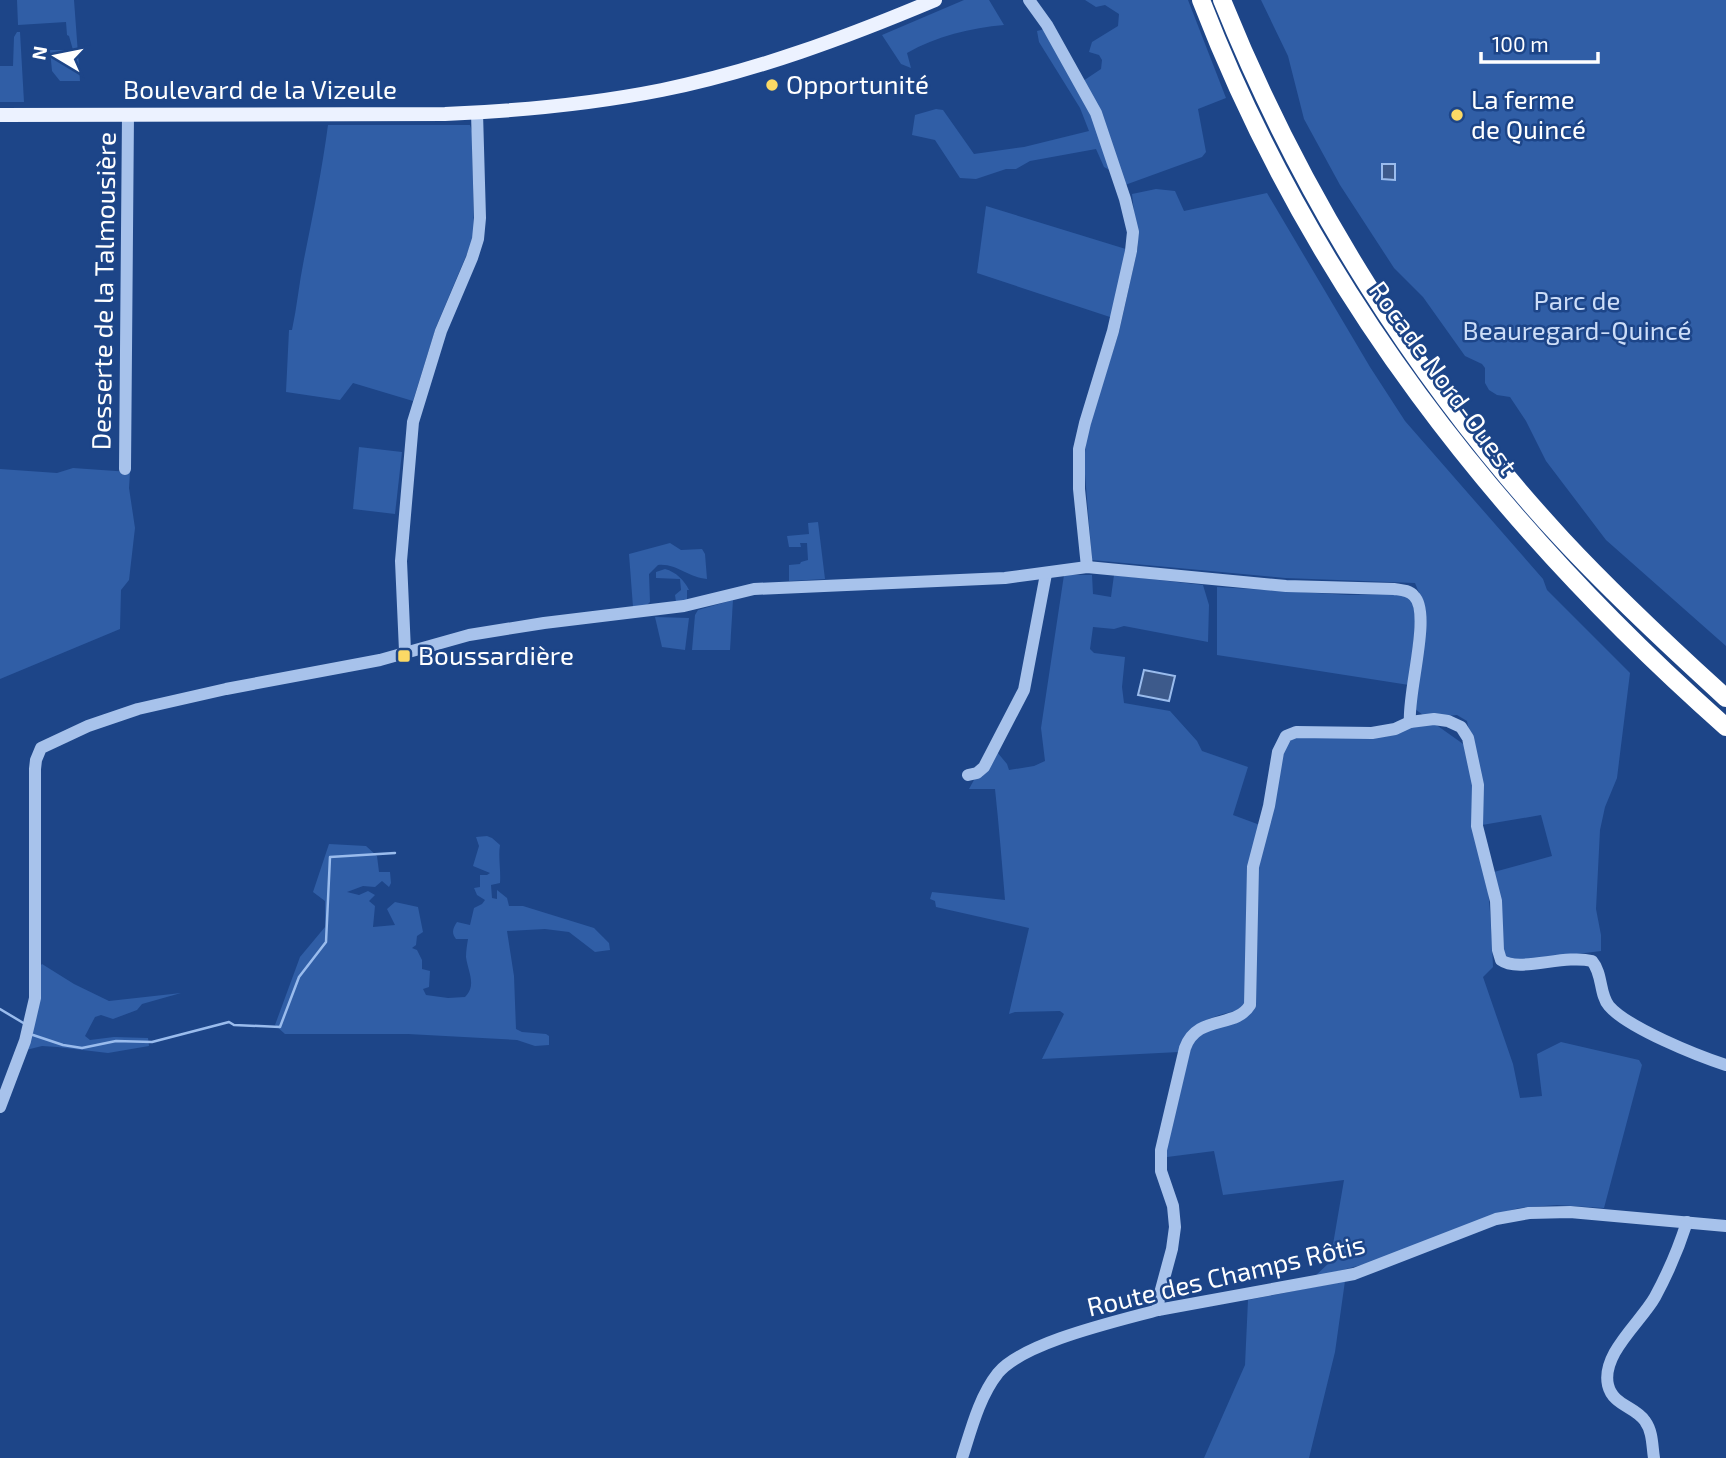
<svg xmlns="http://www.w3.org/2000/svg" width="1726" height="1458" font-family="'Exo 2',sans-serif">
	<style>
		.green { fill: #305ea6 }
		.water { fill: #3d5a8b; stroke: #9abced; stroke-width: 2 }
		.lines { fill: none; stroke-linecap: round; stroke-linejoin: round }
		.stream { stroke: #9abced; stroke-width: 2.5 }
		.minor { stroke: #a7c2eb; stroke-width: 12 }
		.major { stroke: #ecf2ff; stroke-width: 14 }
		.highway { stroke: #fff; stroke-width: 18 }
		.poi-dot { fill: #fbd965; stroke: #1d4588; stroke-width: 2.5 }
		.labels { text-anchor: middle; stroke-width: 5; stroke-linejoin: round; paint-order: stroke }
		.poi-label { font-size: 26px; fill: #fff; stroke: #1d4588; text-anchor: start }
		.street-label { font-size: 26px; fill: #fff; stroke: #1d4588 }
		.park-label { font-size: 26px; fill: #ccddf8; stroke: #1d4588 }
	</style>
	<rect width="100%" height="100%" fill="#1d4588"/>
	<g class="green">
		<polygon points="17,0 74,0 80,81 60,81 52,71 50,50 67,50 71,52 73,50 69,36 67,35 66,22 18,25"/>
		<path d="M964,0H989L1004,25C971,28 936,36 907,53L911,68L901,64L882,35Z"/>
		<polygon points="1085,0 1188,0 1226,98 1198,109 1206,152 1202,157 1125,185 1083,81 1101,69 1102,60 1099,55 1089,52 1092,42 1118,26 1119,14 1105,5 1096,7"/>
		<polygon points="1261,0 1726,0 1726,646 1606,540 1546,461 1526,421 1510,397 1497,395 1489,390 1485,383 1485,368 1482,364 1465,356 1423,297 1394,268 1340,185 1304,119 1288,56"/>
		<polygon points="1045,29 1096,122 1110,170 1104,167 1096,149 1030,161 1016,169 1006,169 976,179 960,178 935,140 912,135 915,115 936,109 943,110 974,154 1024,147 1089,131 1080,108 1039,42 1037,31"/>
		<polygon points="17,32 20,32 24,102 0,102 0,66 13,66 14,37"/>
		<path d="M328,125H470L472,131L474,237L436,327L413,401L353,383L340,400L286,392L289,330H292C297,307 299,283 304,259C313,215 322,170 328,125Z"/>
		<polygon points="1156,189 1175,191 1184,211 1267,193 1370,367 1405,421 1543,579 1547,590 1630,673 1617,778 1605,807 1600,830 1596,909 1601,935 1601,951 1515,962 1505,959 1494,872 1552,856 1541,815 1482,825 1473,750 1467,721 1457,715 1427,718 1411,706 1423,603 1415,583 1285,578 1092,560 1084,462 1087,433 1119,332 1138,247 1132,194"/>
		<polygon points="986,206 1129,250 1113,318 977,273"/>
		<polygon points="359,447 402,452 395,514 353,509"/>
		<polygon points="73,468 130,472 129,488 135,528 129,580 121,590 120,629 0,679 0,469 57,473"/>
		<polygon points="818,522 825,579 789,581 789,565 800,564 801,562 808,560 807,543 800,543 801,547 789,547 787,536 809,534 808,523"/>
		<path d="M670,543L681,550L702,549L705,554L707,579C689,578 676,563 658,565L649,574L650,602L646,606L633,607L629,554Z"/>
		<path d="M665,569C676,572 684,580 689,590H687V600L676,602L675,595L681,590L680,579L656,578V572Z"/>
		<path d="M1064,575H1092L1093,594L1111,597L1114,575L1203,585L1209,605L1208,642L1124,626L1114,629L1093,627L1090,649L1094,653L1125,657L1122,687L1124,703L1170,711L1197,741L1202,751L1248,767L1233,815L1260,825L1245,1004L1243,1009C1216,1016 1185,1021 1179,1052L1042,1059L1064,1014L1060,1011L1015,1012L1009,1014L1029,928L936,907L935,901L930,899L932,892L1005,900C1002,864 999,826 995,789H969L975,778L982,777L997,752L1007,764L1009,770L1034,766L1045,761L1041,728Z"/>
		<polygon points="1217,587 1349,595 1398,594 1411,599 1416,615 1409,685 1217,655"/>
		<polygon points="733,600 730,650 692,650 695,615 698,610"/>
		<polygon points="655,617 689,618 685,650 662,647"/>
		<path d="M1435,724L1466,746C1481,818 1491,893 1493,967L1483,977L1513,1064L1520,1098L1542,1096L1537,1054L1561,1042L1639,1060L1642,1065L1604,1208L1557,1205L1519,1208L1497,1214L1372,1262L1313,1278L1330,1262L1344,1180L1223,1195L1214,1151L1167,1157L1166,1147L1191,1046L1198,1036L1247,1014L1257,877L1280,760L1291,736Z"/>
		<path d="M487,836L492,838L500,845C498,857 501,870 500,883L491,885L492,898L497,899V890L507,898L509,906H523L594,928L609,943L610,950L595,952L569,932L545,929L507,931L514,976L516,1029L522,1032L546,1034L549,1036V1045L535,1046L517,1040L408,1034H285L275,1025L300,957L325,927V901L313,892L329,844L366,846L377,856L379,872H390L391,883L389,887L382,881L375,887L363,886L347,892L359,895L368,891L375,895L369,901L375,906L373,927L395,925L387,909L395,902L418,907L423,932L417,936L416,945L412,948L417,950L422,960V969L430,971L429,987L423,989L426,995L448,998L465,997C477,985 468,972 466,957C466,951 467,945 468,939H456C451,933 453,928 457,922L470,925L474,908L482,904L485,900L477,895L474,888L480,887V875H487L490,873L473,866L479,846L476,837Z"/>
		<polygon points="42,964 74,984 109,1001 181,993 142,1004 137,1010 113,1019 101,1015 95,1017 85,1036 90,1040 114,1037 148,1038 149,1046 108,1053 57,1047 42,1046 26,1050 38,968"/>
		<polygon points="1345,1281 1335,1352 1309,1458 1204,1458 1245,1365 1248,1300"/>
	</g>
	<g class="water">
		<polygon points="1382,164 1395,164 1395,180 1382,179"/>
		<polygon points="1144,670 1175,676 1169,701 1138,695"/>
	</g>
	<g class="lines">
		<g class="stream">
			<polyline points="0,1009 25,1024"/>
			<polyline points="33,1035 63,1045 82,1048 116,1041 152,1042 229,1022 234,1025 280,1027 299,977 326,942 330,857 395,853"/>
		</g>
		<g class="minor">
			<polyline points="1029,0 1047,25 1096,113 1125,199 1133,232 1131,251 1113,331 1085,423 1079,449 1079,489 1087,567"/>
			<polyline points="125,469 128,114"/>
			<polyline points="405,651 401,561 413,422 441,331 472,258 478,239 480,218 477,113"/>
			<polyline points="968,775 977,773 984,767 1024,690 1046,574"/>
			<path d="M0,1107L25,1041L35,998V769L36,760L41,748L88,726L138,709L226,689L380,660L469,635L544,623L684,606L754,589L1005,578L1087,567L1286,586L1394,589C1401,590 1409,590 1414,596C1432,613 1407,694 1410,722"/>
			<path d="M1158,1310L1159,1297L1172,1249L1175,1227L1173,1206L1161,1171V1150L1185,1048C1197,1014 1236,1029 1250,1005L1253,867L1269,806L1278,752L1286,736L1296,732L1372,733L1395,729L1410,722L1434,719L1448,721L1461,727L1468,738L1478,785L1477,826L1496,901L1498,950L1501,960C1518,973 1564,954 1592,961C1603,974 1599,994 1609,1006C1628,1028 1698,1056 1726,1065"/>
			<path d="M962,1458C971,1430 979,1397 998,1373C1024,1342 1118,1321 1158,1310L1354,1274L1496,1219L1529,1213L1570,1212L1726,1226"/>
			<path d="M1654,1458C1652,1446 1653,1432 1645,1421C1635,1406 1613,1406 1608,1385C1601,1354 1641,1322 1655,1297C1668,1273 1679,1247 1687,1222"/>
		</g>
		<path class="major" d="M0,115L445,114C517,111 592,104 662,90C756,71 847,37 935,0"/>
		<g class="highway">
			<path d="M1201,0C1312,288 1496,523 1726,727"/>
			<path d="M1222,0C1302,199 1417,382 1562,539C1614,595 1670,647 1726,698"/>
		</g>
	</g>
	<g class="poi-dot">
		<circle cx="772" cy="85" r="7"/>
		<circle cx="1457" cy="115" r="7"/>
		<rect x="397" y="649" width="14" height="14" rx="3.5"/>
	</g>
	<g class="labels">
		<g class="poi-label">
			<text x="786" y="94">Opportunité</text>
			<text x="1471" y="109">La ferme<tspan x="1471" dy="30">de Quincé</tspan></text>
			<text x="418" y="665">Boussardière</text>
		</g>
		<g class="street-label">
			<text x="260" y="99">Boulevard de la Vizeule</text>
			<text transform="translate(104 291) rotate(-89)" y="9">Desserte de la Talmousière</text>
			<text transform="translate(1443 378) rotate(54)" y="9">Rocade Nord-Ouest</text>
			<text transform="translate(1226 1276) rotate(-13)" y="9">Route des Champs Rôtis</text>
		</g>
		<g class="park-label">
			<text x="1577" y="310">Parc de<tspan x="1577" dy="30">Beauregard-Quincé</tspan></text>
		</g>
	</g>
	<g transform="translate(56 56) rotate(280)" stroke="#1d4588" stroke-width="5" paint-order="stroke">
	<path d="M0-5L12 26L0 18L-12 26Z" fill="#ffffff"/>
	<text y="-10" font-size="19" font-weight="bold" text-anchor="middle" fill="#ffffff">N</text>
	</g>
	<path d="M1481 52v10h117v-10" fill="none" stroke="#ffffff" stroke-width="3.5"/>
	<text x="1492" y="52" font-size="21" fill="#ffffff" stroke="#1d4588" stroke-width="5" paint-order="stroke">100 m</text>
</svg>
